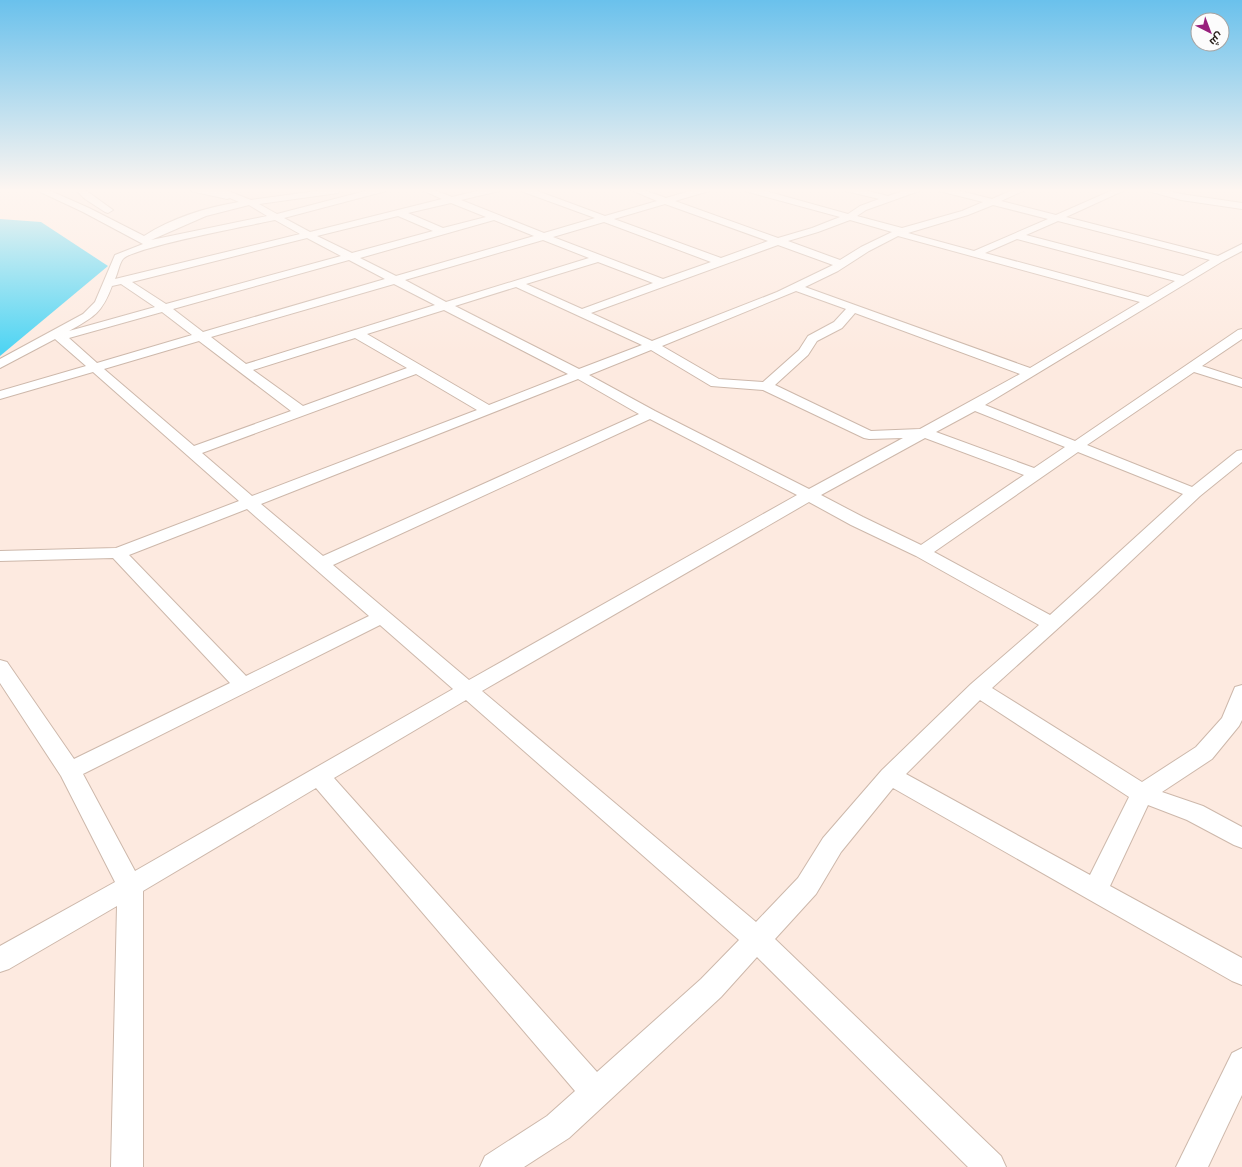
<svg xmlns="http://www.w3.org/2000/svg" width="1242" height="1167" font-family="Quicksand,Cairo,sans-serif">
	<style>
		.water { fill: #4ed4f3 }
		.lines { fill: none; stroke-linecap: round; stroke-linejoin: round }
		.minor-casing { stroke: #cdb8ab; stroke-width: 2 }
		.minor { fill: #fff; fill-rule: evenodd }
	</style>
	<rect width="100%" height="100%" fill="#fdeae0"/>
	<polygon class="water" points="0,219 41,222 108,266 0,356"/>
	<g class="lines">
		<g class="minor-casing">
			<g id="minor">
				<path d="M34,189H46L89,208L144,236C172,218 207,207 239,202L230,198L227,199L191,191L190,189H223L251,200L331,189H338L339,191L338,193L259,204L277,214L373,189H387L386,191L284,218L310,232L442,199L420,189H432L452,197L485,189H500L499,191L461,200L544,233L595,218L521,191L520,189H532L605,216L657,201L629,189H641L666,198L696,189H710L709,191L675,201L778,238L812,228L840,217L745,191L744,189H758L848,214L860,206L879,199L846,191L845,189H860L888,196L908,189H920L919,191L866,210L857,216L902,228L962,211L983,202L939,191L938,189H953L992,199L1015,189H1027L1001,201L1056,215L1115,189H1127L1066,217L1218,256L1242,244V251L1223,261L985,405L1075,441L1238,330L1242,329V339L1202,366L1242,379V387L1194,372L1087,445L1192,487L1237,451L1242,450V462L1200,496L1096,594L992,688L1142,782L1196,747L1222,718L1235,687L1242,685V720L1239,726L1212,759L1162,792L1203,806L1242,827V848L1234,845L1187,820L1148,805L1110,886L1242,958V985L1232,981L893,788L841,852L816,894L775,939L1001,1156L1006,1167H968L757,957L721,997L569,1138L524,1167H480L485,1156L547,1116L575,1091L316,788L143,891V1167H111L117,906L9,969L0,972V946L115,882L61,776L0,683V660L7,662L74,759L230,683L113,558L0,561V551L116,548L239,501L93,372L0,399V391L86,366L55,339L0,368V359L83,314L95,302L115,255L143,244L83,212ZM451,203L486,217L443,228L408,213ZM665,204L768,241L721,258L614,219ZM249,205L267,216L151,240L206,216ZM993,205L1048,219L974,251L908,233L968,215ZM398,216L433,231L352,253L317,236ZM275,220L300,234L115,279C118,273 119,264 123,259C133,247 252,225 275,220ZM494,220L534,236L396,276L360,258ZM850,220L892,232L861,247L840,260L788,241L818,232ZM1058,221L1210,260L1183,276L1026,235ZM604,222L711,262L663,279L553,237ZM898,236L1140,302L1030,368L805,287L838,271L869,251ZM307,238L341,256L166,304L132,282ZM1017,239L1175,281L1148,297L985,253ZM543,240L589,258L446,302L405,280ZM778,245L833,265L777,292L652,341L591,313ZM349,260L385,279L203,332L173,309ZM598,262L653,283L582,309L526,284ZM121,284L155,307L69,331C94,317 102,313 112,286ZM394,284L435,305L246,364L211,337ZM516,287L642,345L579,369L455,306ZM796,291L846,309L834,322L808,336L799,350L763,382L719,379L662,346ZM444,310L568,374L489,405L367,334ZM162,312L192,335L97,363L69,338ZM855,313L1020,374L920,429L871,431L775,385L808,355L817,341L842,328ZM355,338L407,368L303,406L253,370ZM199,341L291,411L194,446L104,369ZM651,350L711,386L763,390L864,438L869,439L903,438L809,489L655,411L589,375ZM416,374L477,410L252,496L202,453ZM578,379L639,414L323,556L261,504ZM975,411L1065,447L1034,468L936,432ZM650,419L797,495L469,680L333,565ZM925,438L1024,475L921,545L863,517L821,495ZM1078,452L1183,494L1050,615L934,552ZM809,502L851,525L916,556L1039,625L971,684L882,770L823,838L798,878L756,922L482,691ZM247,509L369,616L246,676L129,555ZM380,625L453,689L135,871L83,774ZM466,700L739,940L701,979L597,1072L334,778ZM980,700L1129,797L1090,875L906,774Z"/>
				<polygon points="75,189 84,189 113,210 108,213 105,212 85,199"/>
				<polygon points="1147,189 1161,189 1181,194 1242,203 1242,209 1181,200 1148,191"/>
				<polygon points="1242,1048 1242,1095 1208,1167 1176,1167 1232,1053"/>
			</g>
		</g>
		<use href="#minor" class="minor"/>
	</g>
	<linearGradient id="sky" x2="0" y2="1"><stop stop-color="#6ac1ec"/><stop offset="0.54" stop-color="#fef6f1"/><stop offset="1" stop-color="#fef6f1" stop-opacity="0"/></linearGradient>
	<rect width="1242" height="352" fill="url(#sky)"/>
	<g transform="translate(1210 32) rotate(138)"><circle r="19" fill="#fcfcfc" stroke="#a6a3a1"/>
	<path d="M0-3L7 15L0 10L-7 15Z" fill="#97207c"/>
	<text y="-6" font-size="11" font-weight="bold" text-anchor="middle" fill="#261e19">ش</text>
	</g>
</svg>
